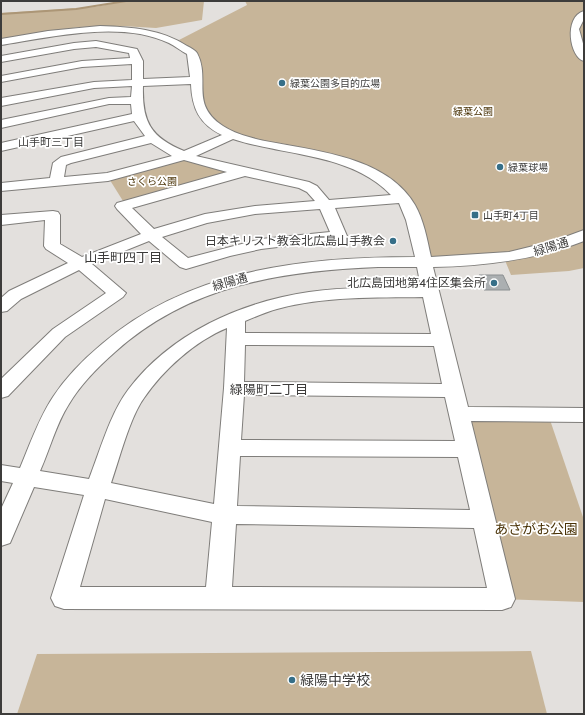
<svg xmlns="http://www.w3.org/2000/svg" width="585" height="715" font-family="Cabin,'Noto Sans JP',sans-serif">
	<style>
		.green { fill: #c7b599 }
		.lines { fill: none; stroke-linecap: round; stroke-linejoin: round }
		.stream { stroke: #ac9676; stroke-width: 2 }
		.building { fill: #abafb1; stroke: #8b8f91 }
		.minor-casing { stroke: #7f7d7a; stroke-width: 2 }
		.minor { fill: #fff; fill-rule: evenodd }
		.poi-dot { fill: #366f88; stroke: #fff; stroke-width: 1.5 }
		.labels { text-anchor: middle; stroke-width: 3.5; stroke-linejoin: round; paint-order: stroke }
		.far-poi-label { font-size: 10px; fill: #3d3c3b; stroke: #fff; text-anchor: start }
		.far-park-label { font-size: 10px; fill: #4a3307; stroke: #fff }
		.far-neighbourhood-label { font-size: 11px; fill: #3d3c3b; stroke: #fff }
		.poi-label { font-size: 12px; fill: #3d3c3b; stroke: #fff; text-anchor: end }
		.street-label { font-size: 12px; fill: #3d3c3b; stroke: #fff }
		.neighbourhood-label { font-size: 13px; fill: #3d3c3b; stroke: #fff }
		.near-park-label { font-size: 14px; fill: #4a3307; stroke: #fff }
		.near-poi-label { font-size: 14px; fill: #3d3c3b; stroke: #fff; text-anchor: start }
	</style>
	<rect width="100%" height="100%" fill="#e3e0dd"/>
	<g class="green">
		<polygon points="126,1 204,1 202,20 156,28 122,26 79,27 1,39 1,13 95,7"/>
		<polygon points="245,1 584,1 584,268 569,271 511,275 504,258 424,263 402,198 361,168 232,135 202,113 192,53 179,40 247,5"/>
		<polygon points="185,156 237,173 122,206 123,201 108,177"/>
		<polygon points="460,414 548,414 584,520 584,602 502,599"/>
		<polygon points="531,651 547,714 17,714 37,654"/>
	</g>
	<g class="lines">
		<polyline class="stream" points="1,14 76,9 126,1"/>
	</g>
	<polygon class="building" points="479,275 503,275 510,290 484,290"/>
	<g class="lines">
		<g class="minor-casing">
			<g id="minor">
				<path d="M584,11V19L579,29L584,47V61C570,58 563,17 584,11Z"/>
				<path d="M100,26C131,27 161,29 187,46C191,48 195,50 197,53C211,79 189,104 223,126C242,138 266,141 287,145C331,153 390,162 415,205C424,221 427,239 431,257L509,252L554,241L584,230V241C535,260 485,266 433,267L468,407L584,408V422L471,421L515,599L511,607L502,610L64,609L55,606L51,598L84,495L34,487L10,543L1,546V509L13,483L1,481V465L20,468C30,444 39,418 53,397C66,377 84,359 102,344C189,269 304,257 415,257L406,220L399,203L335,208L347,236L344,239L261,249L230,256L186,269L180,267L149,241L92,264L126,293L123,297L65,337L8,396L1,398V379L53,329L106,293L79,270L21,299L7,311L1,312V298L9,291L68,263L46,249L44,246L45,220L1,225V215L53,211L58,212L60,215V244L82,257L141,234L117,209L115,206L117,203L227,172L184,160L108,181L1,191V183L50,178L53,163L61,157L145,136L134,121L1,151V143L132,114L131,104H109L1,128V120L109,98L131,97L132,86L94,88L1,106V98L94,82L132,80V64L82,67L1,82V76L82,61L130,58L129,53L96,47L74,49L1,62V56L74,43L96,41L137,49L143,61V79L190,77L187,54C181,51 175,46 169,43C121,20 51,37 1,45V39L48,31ZM191,84C192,108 199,124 222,135L184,151C150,137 142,121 143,86ZM233,139C284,156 351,153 391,195L329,200L317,186L309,182L196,156ZM151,143L172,156L107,173L64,177L66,165L71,163ZM245,176L299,188L307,192L315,201L255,206L205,214L154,229L132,208ZM320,209L330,232L261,239L188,258L162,237L207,223L255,214ZM378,267H417L421,287C384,287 346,287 309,292C240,302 170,334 128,390C110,414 100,451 89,479L40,471C50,449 56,424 69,404C80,385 98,367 115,352C190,285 281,271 378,267ZM423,297L431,334L245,333V321C255,317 266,312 277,309C324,296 375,298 423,297ZM227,328L224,388L214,504L111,483C119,460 130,417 144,398C163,370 195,341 227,328ZM245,345L434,346L442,384L244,382ZM244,395L445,397L455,441L241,440ZM240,456L458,457L470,510L237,506ZM105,499L212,522L206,587H80ZM236,524L474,528L487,588L232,587Z"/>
			</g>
		</g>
		<use href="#minor" class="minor"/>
	</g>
	<g class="poi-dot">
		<circle cx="282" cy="83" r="4"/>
		<circle cx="500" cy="167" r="4"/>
		<rect x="471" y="211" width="8" height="8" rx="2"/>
		<circle cx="393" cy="241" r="4"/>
		<circle cx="494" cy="283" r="4"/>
		<circle cx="292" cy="680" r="4"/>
	</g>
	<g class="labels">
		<g class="far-poi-label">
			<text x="290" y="87">緑葉公園多目的広場</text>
			<text x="508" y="171">緑葉球場</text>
			<text x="483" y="219">山手町4丁目</text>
		</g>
		<g class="far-park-label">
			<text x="473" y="115">緑葉公園</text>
			<text x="152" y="185">さくら公園</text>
		</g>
		<g class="far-neighbourhood-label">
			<text x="51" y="146">山手町三丁目</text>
		</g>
		<g class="poi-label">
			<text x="385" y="245">日本キリスト教会北広島山手教会</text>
			<text x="486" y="287">北広島団地第4住区集会所</text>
		</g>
		<g class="street-label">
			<text transform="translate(551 247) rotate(-17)" y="4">緑陽通</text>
			<text transform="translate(230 282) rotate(-16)" y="4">緑陽通</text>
		</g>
		<g class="neighbourhood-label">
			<text x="123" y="262">山手町四丁目</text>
			<text x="269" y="394">緑陽町二丁目</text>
		</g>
		<g class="near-park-label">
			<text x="536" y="534">あさがお公園</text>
		</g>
		<g class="near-poi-label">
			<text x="300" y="685">緑陽中学校</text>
		</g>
	</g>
	<rect width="585" height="715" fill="none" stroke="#3d3c3b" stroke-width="4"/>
</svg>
